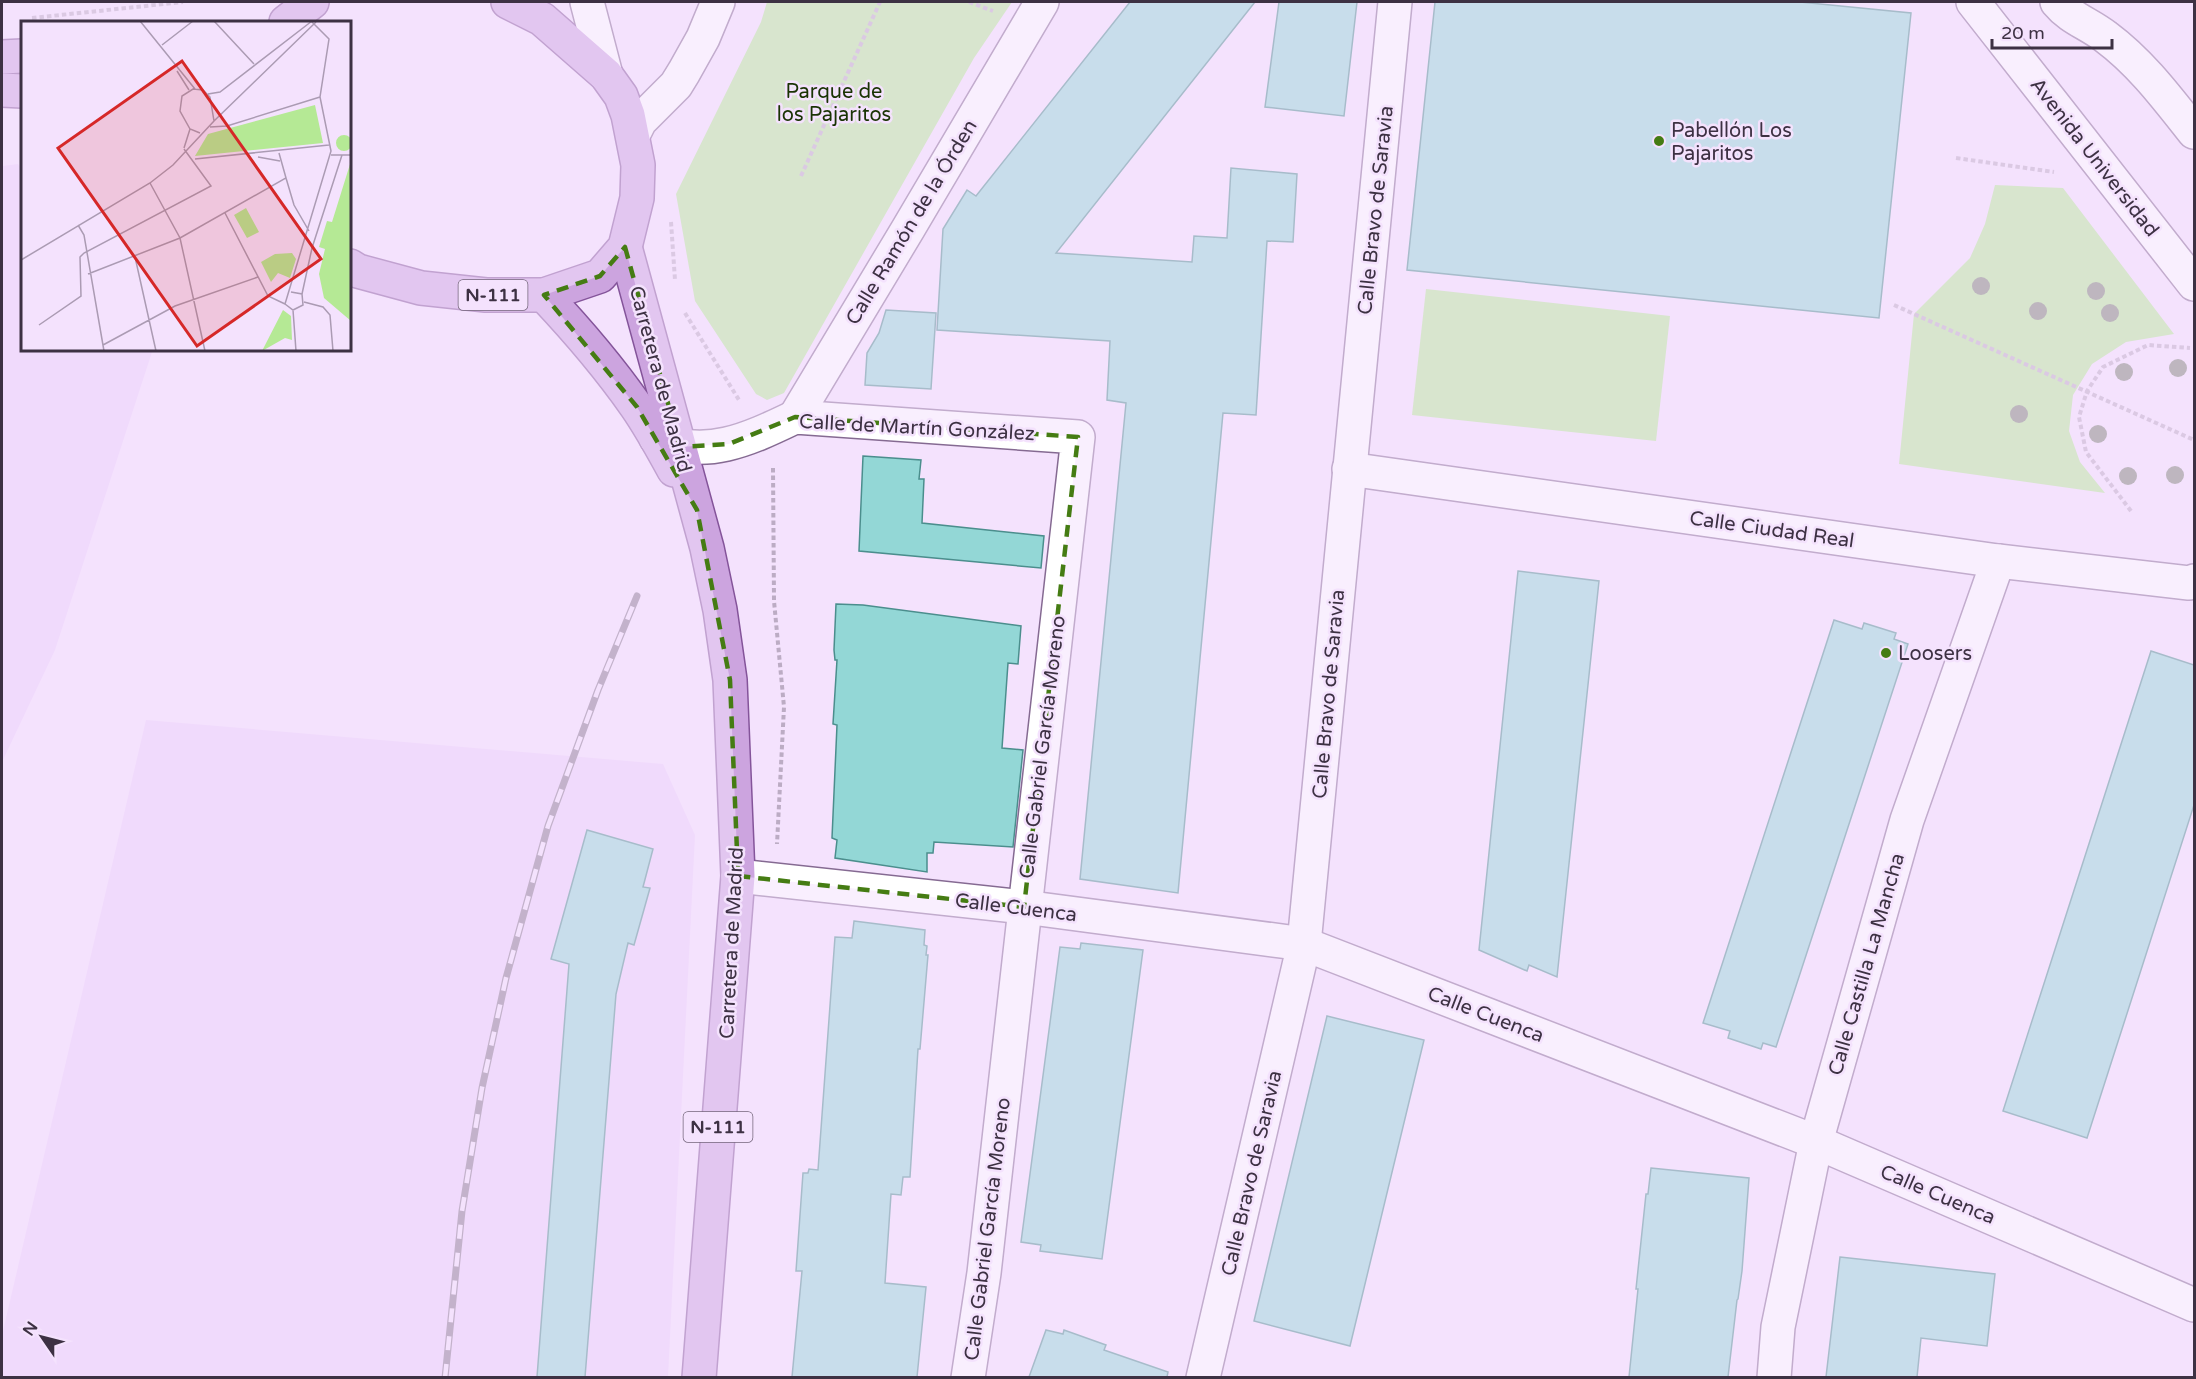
<svg xmlns="http://www.w3.org/2000/svg" width="2196" height="1379" font-family="'Varela Round',sans-serif">
	<style>
		.built { fill: #ecd1fa }
		.green { fill: #b5e995 }
		.building { fill: #93d7d6; stroke: #4b8e8d; stroke-width: 1.5 }
		.lines { fill: none; stroke-linecap: round; stroke-linejoin: round }
		.minor-casing { stroke: #856a92; stroke-width: 36 }
		.major-casing { stroke: #84549a; stroke-width: 36 }
		.path { stroke: #bcacc4; stroke-width: 4; stroke-dasharray: 4.5 3; stroke-linecap: butt }
		.minor { stroke: #fff; stroke-width: 33 }
		.major { stroke: #cca4df; stroke-width: 33 }
		.rail-casing { stroke: #88798f; stroke-width: 7 }
		.rail { stroke: #f4e2fd; stroke-width: 4.5; stroke-dasharray: 14; stroke-linecap: butt }
		.tree { fill: #7c8274 }
		.marked { fill: none; stroke: #457c13; stroke-width: 4.5; stroke-dasharray: 12 8; stroke-linejoin: round }
		.poi-dot { fill: #457c13; stroke: #f4e2fd; stroke-width: 2 }
		.labels { text-anchor: middle; stroke-width: 5; stroke-linejoin: round; paint-order: stroke }
		.shield { fill: #f4e2fd; stroke: #74667b; stroke-width: 1.5 }
		.shield-label { font-size: 18px; font-weight: bold; fill: #3d3143 }
		.park-label { font-size: 20px; fill: #193303; stroke: #f4e2fd }
		.poi-label { font-size: 20px; fill: #3d3143; stroke: #f4e2fd; text-anchor: start }
		.street-label { font-size: 20px; fill: #3d3143; stroke: #f4e2fd }
		.inset-road { fill: none; stroke: #ab9bb3; stroke-width: 1.5 }
		.view { fill: #d62828; fill-opacity: 0.15; stroke: #d62828; stroke-width: 3 }
		.inset-edge { fill: none; stroke: #3d3143; stroke-width: 3 }
	</style>
	<rect width="100%" height="100%" fill="#f4e2fd"/>
	<g class="built">
		<polygon points="18,164 22,170 22,350 150,350 152,352 55,650 2,762 2,166"/>
		<polygon points="146,720 663,764 695,835 668,1377 2,1378 2,1335"/>
	</g>
	<g class="green">
		<polygon points="767,2 1012,2 974,58 784,393 767,400 756,394 695,301 676,194 761,22"/>
		<polygon points="1995,185 2063,188 2174,334 2126,342 2092,364 2073,395 2069,431 2080,462 2105,493 1899,464 1914,314 1970,258 1985,224"/>
		<polygon points="1426,289 1670,316 1656,441 1412,415"/>
	</g>
	<g class="building">
		<polygon points="1130,2 1255,2 1056,253 1192,262 1194,236 1227,238 1231,168 1297,174 1293,242 1267,241 1256,415 1223,413 1178,893 1080,879 1126,403 1107,400 1110,341 937,330 943,229 967,190 976,196"/>
		<polygon points="1279,2 1357,2 1344,116 1265,107"/>
		<polygon points="1435,2 1800,2 1911,13 1879,318 1407,270"/>
		<polygon points="886,310 936,313 931,389 865,385 867,353 879,333"/>
		<polygon points="863,456 921,460 919,479 924,479 922,523 1044,536 1041,568 859,551"/>
		<polygon points="1518,571 1599,581 1557,977 1529,965 1527,971 1479,950"/>
		<polygon points="836,604 863,605 1021,626 1018,664 1008,663 1002,748 1023,750 1013,847 934,842 933,853 927,853 927,872 835,858 837,840 832,838 837,725 833,724 837,660 835,660 834,650"/>
		<polygon points="1834,620 1862,629 1864,623 1896,633 1894,639 1908,644 1776,1047 1763,1043 1761,1049 1728,1038 1730,1031 1703,1023"/>
		<polygon points="2151,651 2194,665 2194,805 2087,1138 2003,1111"/>
		<polygon points="587,830 653,849 643,887 650,888 634,945 628,943 616,994 585,1377 537,1377 569,964 551,959"/>
		<polygon points="854,921 925,930 924,945 927,946 926,955 928,955 920,1049 918,1049 910,1177 903,1177 901,1195 891,1194 885,1283 926,1287 917,1377 792,1377 802,1271 796,1271 803,1173 808,1173 809,1169 818,1170 835,937 852,938"/>
		<polygon points="1081,943 1143,950 1102,1259 1040,1251 1041,1245 1021,1242 1060,947 1080,949"/>
		<polygon points="1327,1016 1424,1040 1350,1346 1254,1321"/>
		<polygon points="1651,1168 1749,1178 1742,1271 1738,1299 1737,1300 1728,1377 1629,1377 1638,1289 1636,1289 1646,1194 1648,1194"/>
		<polygon points="1840,1257 1995,1274 1987,1346 1921,1338 1917,1377 1826,1377"/>
		<polygon points="1046,1330 1063,1334 1064,1330 1106,1345 1104,1350 1168,1372 1167,1377 1029,1377"/>
	</g>
	<g class="lines">
		<g class="minor-casing">
			<g id="minor">
				<polyline points="587,2 606,75"/>
				<polyline points="1973,2 2194,284"/>
				<path d="M2057,2C2071,19 2088,23 2106,37C2141,63 2167,98 2194,132"/>
				<polyline points="633,135 640,121 676,85 684,72 703,38 718,2"/>
				<polyline points="795,417 908,229 1042,2"/>
				<path d="M656,438C706,460 749,439 795,417L1078,437L984,1273L968,1378"/>
				<polyline points="1349,469 1998,561 2189,583 2194,581"/>
				<polyline points="738,876 1024,907 1304,944 1816,1142 2194,1305"/>
				<polyline points="1203,1378 1304,944 1395,2"/>
				<polyline points="1774,1378 1778,1327 1816,1142 1907,820 1998,561"/>
			</g>
		</g>
		<g class="major-casing">
			<g id="major">
				<polyline points="286,22 312,2"/>
				<polyline points="2,57 22,56"/>
				<polyline points="2,90 22,91"/>
				<polyline points="625,247 707,548 720,610 730,680 738,876 699,1378"/>
				<polyline points="350,266 358,271 421,288 486,295 544,295 600,276 625,247 637,198 638,165 628,115 621,96 606,75 542,19 508,2"/>
				<path d="M544,295C577,330 608,366 636,406C650,426 662,448 674,470"/>
			</g>
		</g>
		<g class="path">
			<polyline points="969,2 993,11"/>
			<polyline points="32,18 183,2"/>
			<polyline points="1956,158 2054,172"/>
			<polyline points="801,176 880,2"/>
			<polyline points="671,222 675,280"/>
			<polyline points="1894,305 2194,440"/>
			<polyline points="685,313 739,400"/>
			<polyline points="773,468 774,601 784,707 777,844"/>
			<polyline points="2131,511 2086,452 2079,417 2087,391 2103,367 2148,345 2190,348"/>
		</g>
		<use href="#minor" class="minor"/>
		<use href="#major" class="major"/>
		<g class="rail-casing">
			<polyline id="rail" points="445,1378 462,1211 482,1088 506,978 548,826 598,690 637,596"/>
		</g>
		<use href="#rail" class="rail"/>
	</g>
	<g class="tree">
		<circle cx="1981" cy="286" r="9"/>
		<circle cx="2096" cy="291" r="9"/>
		<circle cx="2038" cy="311" r="9"/>
		<circle cx="2110" cy="313" r="9"/>
		<circle cx="2178" cy="368" r="9"/>
		<circle cx="2124" cy="372" r="9"/>
		<circle cx="2019" cy="414" r="9"/>
		<circle cx="2098" cy="434" r="9"/>
		<circle cx="2175" cy="475" r="9"/>
		<circle cx="2128" cy="476" r="9"/>
	</g>
	<path d="M0 0H2196V1379H0ZM625,247L680,447L729,444L795,417L1078,437L1024,907L738,876L730,680L697,510L637,407L544,295L600,276Z" fill="#f4e2fd" fill-opacity=".55" fill-rule="evenodd"/>
	<path class="marked" d="M625,247L680,447L729,444L795,417L1078,437L1024,907L738,876L730,680L697,510L637,407L544,295L600,276Z"/>
	<g class="poi-dot">
		<circle cx="1659" cy="141" r="6"/>
		<circle cx="1886" cy="653" r="6"/>
	</g>
	<g class="labels">
		<g class="shield">
			<rect x="458.5" y="280" width="69" height="30" rx="4.5"/>
			<rect x="683.5" y="1112" width="69" height="30" rx="4.5"/>
		</g>
		<g class="shield-label">
			<text x="493" y="301">N-111</text>
			<text x="718" y="1133">N-111</text>
		</g>
		<g class="park-label">
			<text x="834" y="98">Parque de<tspan x="834" dy="23">los Pajaritos</tspan></text>
		</g>
		<g class="poi-label">
			<text x="1671" y="137">Pabellón Los<tspan x="1671" dy="23">Pajaritos</tspan></text>
			<text x="1898" y="660">Loosers</text>
		</g>
		<g class="street-label">
			<text transform="translate(2095 157) rotate(52)" y="7">Avenida Universidad</text>
			<text transform="translate(1375 210) rotate(-84)" y="7">Calle Bravo de Saravia</text>
			<text transform="translate(911 222) rotate(-59)" y="7">Calle Ramón de la Órden</text>
			<text transform="translate(661 379) rotate(75)" y="7">Carretera de Madrid</text>
			<text transform="translate(917 427) rotate(3)" y="7">Calle de Martín González</text>
			<text transform="translate(1772 529) rotate(8)" y="7">Calle Ciudad Real</text>
			<text transform="translate(1328 694) rotate(-85)" y="7">Calle Bravo de Saravia</text>
			<text transform="translate(1042 747) rotate(-83)" y="7">Calle Gabriel García Moreno</text>
			<text transform="translate(1016 907) rotate(7)" y="7">Calle Cuenca</text>
			<text transform="translate(731 943) rotate(-87)" y="7">Carretera de Madrid</text>
			<text transform="translate(1866 964) rotate(-74)" y="7">Calle Castilla La Mancha</text>
			<text transform="translate(1486 1014) rotate(21)" y="7">Calle Cuenca</text>
			<text transform="translate(1251 1173) rotate(-77)" y="7">Calle Bravo de Saravia</text>
			<text transform="translate(1938 1194) rotate(23)" y="7">Calle Cuenca</text>
			<text transform="translate(987 1229) rotate(-83)" y="7">Calle Gabriel García Moreno</text>
		</g>
	</g>
	<g transform="translate(21 21)">
		<rect width="330" height="330" fill="#f4e2fd"/>
		<path d="M294,84L302,122L174,135L187,113ZM315 122a8 8 0 1 1 16 0a8 8 0 1 1-16 0ZM330,140V300L303,277L298,253L304,228L298,226L306,200L311,201ZM225,187L238,211L226,217L213,194ZM271,232L275,238L269,257L257,252L250,261L240,241L254,233ZM262,289L270,295L271,319L264,317L241,330Z" fill="#b5e995"/>
		<path class="inset-road" d="M119,0L174,68M193,0L233,43M141,24L172,0M330,49V69M156,50L168,69M187,73L199,71L291,0M193,100L295,1M189,106L206,105L299,76M163,127L169,108M310,134H330M237,136L259,140M174,138L308,124M265,157L273,184L288,210M129,162L159,217L184,330M204,192L247,275L264,283M57,204L63,214L83,330M114,236L135,330M0,239L129,162L152,144L193,100L189,76L182,69L172,68L161,75L159,90L169,108L179,112M67,253L159,217L265,157L258,132M281,273L291,227L321,134M283,281L302,286L309,294L312,330M264,283L310,130L299,76L308,18L290,0M264,283L272,289L282,284L281,273L270,271M272,289L275,330M18,304L60,275L59,236L63,232L190,165L163,128M82,324L154,285L237,256"/>
		<path class="view" d="M161,40L300,238L176,325L37,127Z"/>
		<rect width="330" height="330" class="inset-edge"/>
	</g>
	<rect width="2196" height="1379" fill="none" stroke="#3d3143" stroke-width="6"/>
	<g transform="translate(42 1337) rotate(305)" stroke="#f4e2fd" stroke-width="4.5" paint-order="stroke">
	<path d="M0-4.5L10 22L0 15L-10 22Z" fill="#3d3143"/>
	<text y="-9" font-size="16" font-weight="bold" text-anchor="middle" fill="#3d3143">N</text>
	</g>
	<path d="M1992 39v9h120v-9" fill="none" stroke="#3d3143" stroke-width="3"/>
	<text x="2001" y="39" font-size="18" fill="#3d3143" stroke="#f4e2fd" stroke-width="4.5" paint-order="stroke">20 m</text>
</svg>
